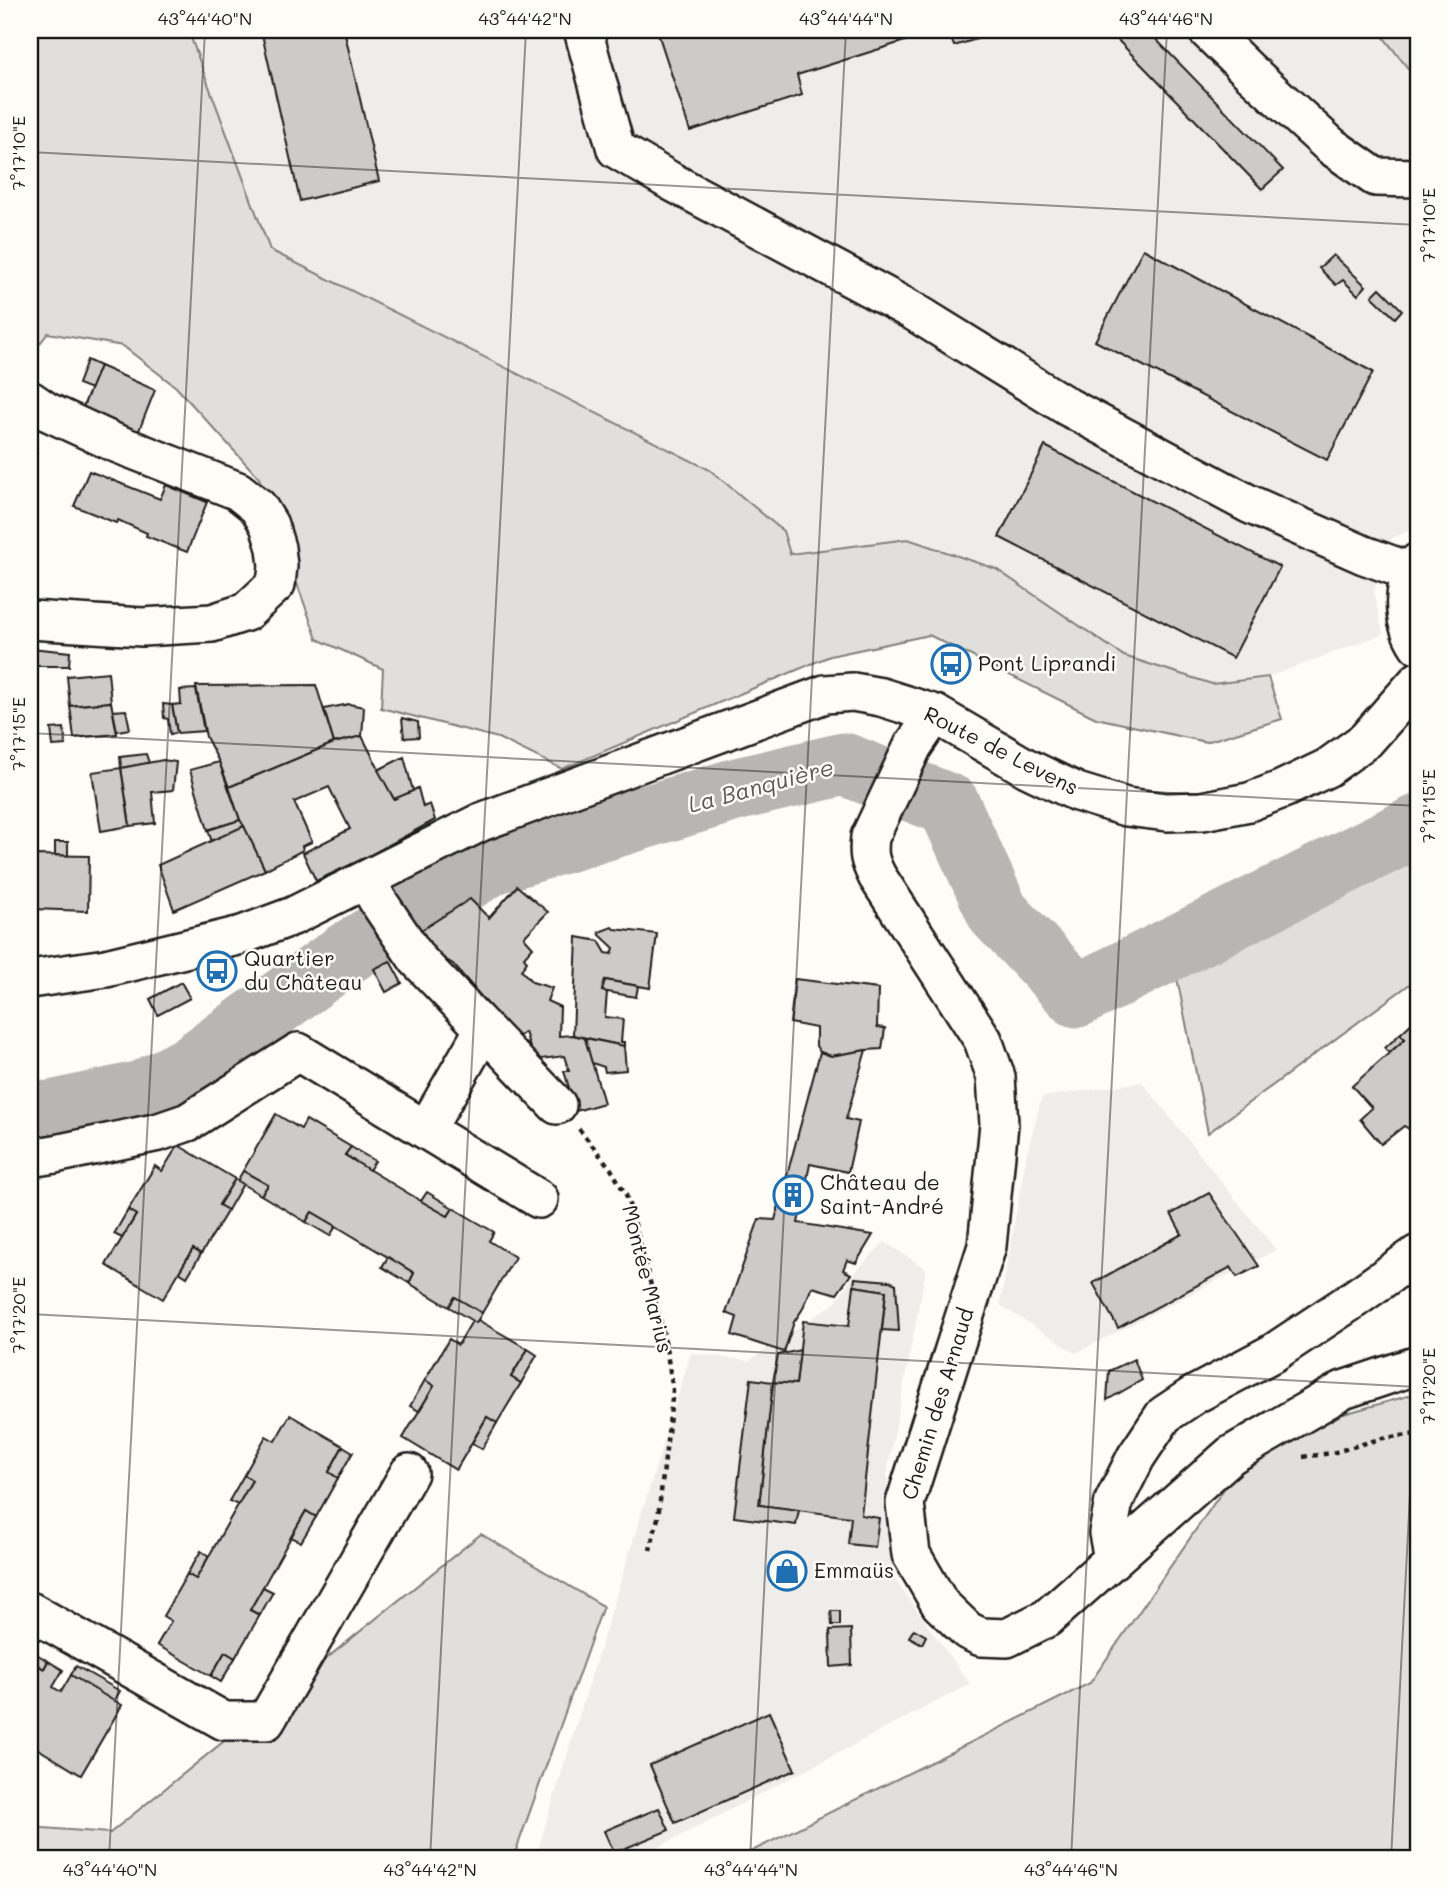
<svg xmlns="http://www.w3.org/2000/svg" width="1448" height="1889" font-family="Mali,sans-serif">
	<style>
		.built { fill: #eeede9 }
		.green { fill: #e0dfdb; stroke: #7e7e7c; stroke-width: 2 }
		.lines { fill: none; stroke-linecap: round; stroke-linejoin: round }
		.river { stroke: #b7b6b2; stroke-width: 63 }
		.building { fill: #cccbc8; stroke: #1c1c1c; stroke-width: 2 }
		.minor-casing { stroke: #1c1c1c; stroke-width: 42 }
		.path { stroke: #1c1c1c; stroke-width: 4.5; stroke-dasharray: 5 5; stroke-linecap: butt }
		.minor { stroke: #fdfcf7; stroke-width: 37 }
		.ticks { fill: none; stroke: #1c1c1c; stroke-width: 2; stroke-opacity: 0.45 }
		.labels { text-anchor: middle; stroke-width: 5; stroke-linejoin: round; paint-order: stroke }
		.poi-label { font-size: 21px; fill: #1c1c1c; stroke: #fdfcf7; text-anchor: start }
		.street-label { font-size: 21px; fill: #1c1c1c; stroke: #fdfcf7 }
		.water-label { font-size: 23px; font-style: italic; fill: #5a5a58; stroke: #fdfcf7 }
		.neatline { fill: none; stroke: #1c1c1c; stroke-width: 2.5 }
		.ticks-label { font-size: 18px; text-anchor: middle; fill: #1c1c1c }
	</style>
	<rect width="100%" height="100%" fill="#fdfcf7"/>
	<filter id="ink" filterUnits="userSpaceOnUse"><feTurbulence type="fractalNoise" baseFrequency=".0143" numOctaves="2"/><feDisplacementMap in="SourceGraphic" scale="14" xChannelSelector="R" yChannelSelector="G"/><feConvolveMatrix kernelMatrix="1 2 1 2 8 2 1 2 1" color-interpolation-filters="sRGB"/></filter>
	<g filter="url(#ink)">
		<g class="built">
			<polygon points="188,30 1378,30 1418,81 1418,527 1392,538 1374,592 1383,634 1268,677 1212,684 1172,674 1124,656 996,569 908,539 789,554 710,470 269,249"/>
			<polygon points="1142,1082 1276,1250 1076,1353 1000,1305 1026,1157 1042,1097"/>
			<polygon points="885,1242 926,1269 887,1472 895,1580 970,1684 636,1859 535,1859 691,1353 749,1361 836,1302 857,1270"/>
		</g>
		<g class="green">
			<polygon points="30,30 188,30 270,250 710,470 783,531 790,554 908,539 996,569 1124,656 1212,684 1268,677 1282,719 1206,742 1096,718 929,635 830,656 562,769 498,738 381,708 383,669 317,639 259,478 176,387 123,346 48,333 30,356"/>
			<polygon points="1378,30 1418,30 1418,81"/>
			<polygon points="1418,803 1418,978 1208,1133 1165,918 1299,884"/>
			<polygon points="1418,1393 1418,1859 736,1859 1090,1683 1259,1438"/>
			<polygon points="481,1534 603,1606 513,1859 30,1859 30,1827 110,1833"/>
		</g>
		<g class="lines">
			<polyline class="river" points="30,1113 51,1112 142,1092 190,1067 347,953 493,863 738,789 844,764 949,805 998,913 1077,996 1418,826"/>
		</g>
		<g class="building">
			<polygon points="261,30 344,30 379,181 300,201"/>
			<polygon points="657,30 940,30 797,75 802,95 690,131"/>
			<polygon points="948,30 1006,30 954,46"/>
			<polygon points="1108,30 1147,30 1283,170 1262,189"/>
			<polygon points="1143,249 1373,372 1327,460 1095,341"/>
			<polygon points="1333,255 1366,286 1358,295 1343,280 1336,285 1319,268"/>
			<polygon points="1380,288 1402,310 1395,318 1372,296"/>
			<polygon points="87,360 100,366 91,389 78,384"/>
			<polygon points="100,366 155,390 138,433 82,409"/>
			<polygon points="1045,446 1280,567 1233,658 999,537"/>
			<polygon points="89,471 160,499 166,485 207,502 187,552 146,536 147,533 118,520 116,523 74,506"/>
			<polygon points="30,648 70,652 69,666 30,666"/>
			<polygon points="108,672 111,702 70,706 67,676"/>
			<polygon points="316,685 334,743 229,787 219,762 206,737 196,686"/>
			<polygon points="196,689 204,731 177,733 172,705 181,704 180,690"/>
			<polygon points="111,702 117,734 74,738 70,706"/>
			<polygon points="163,704 172,705 177,733 170,734 168,719 164,718"/>
			<polygon points="349,704 364,707 362,736 334,743 324,709"/>
			<polygon points="126,710 130,729 117,731 113,711"/>
			<polygon points="402,718 418,722 419,737 404,738"/>
			<polygon points="64,728 66,745 53,746 51,729"/>
			<polygon points="362,736 394,799 418,788 423,807 430,804 435,820 367,857 316,881 303,853 350,829 329,787 294,802 312,842 302,846 303,850 265,870 240,820 229,787 334,743"/>
			<polygon points="146,754 149,763 121,768 120,757"/>
			<polygon points="404,757 413,791 394,799 378,770"/>
			<polygon points="163,760 176,762 173,790 152,792 155,823 130,826 121,768"/>
			<polygon points="219,762 240,820 208,830 190,770"/>
			<polygon points="121,768 130,826 101,831 92,772"/>
			<polygon points="240,820 244,826 212,842 208,830"/>
			<polygon points="244,826 265,870 174,910 158,865"/>
			<polygon points="55,842 68,842 68,856 55,855"/>
			<polygon points="32,855 89,856 88,911 32,909"/>
			<polygon points="517,886 548,912 524,937 533,947 524,957 527,962 521,970 532,982 552,988 547,1001 560,1007 559,1036 573,1035 585,1038 604,1103 576,1111 564,1071 569,1071 564,1056 534,1060 525,1032 517,1038 453,964 409,938 470,899 489,918"/>
			<polygon points="612,927 615,929 657,934 650,988 605,980 602,991 607,992 605,1017 623,1019 621,1042 624,1042 624,1046 573,1035 577,937 599,941 606,953 612,954 614,948 600,935 599,932"/>
			<polygon points="390,961 402,983 386,992 374,969"/>
			<polygon points="795,979 878,989 877,1027 885,1028 882,1049 866,1050 831,1056 820,1052 816,1046 816,1028 790,1023"/>
			<polygon points="605,980 638,986 636,997 602,991"/>
			<polygon points="181,982 190,998 158,1015 150,999"/>
			<polygon points="1414,1021 1418,1025 1418,1121 1409,1129 1404,1126 1381,1144 1360,1119 1372,1108 1352,1086 1405,1039 1400,1034"/>
			<polygon points="1400,1034 1405,1039 1389,1053 1385,1048"/>
			<polygon points="585,1038 624,1046 626,1070 605,1072 604,1067 592,1063"/>
			<polygon points="866,1050 846,1119 859,1122 848,1172 810,1164 798,1223 873,1235 856,1263 847,1260 843,1270 851,1274 837,1294 812,1287 802,1310 794,1322 784,1352 732,1335 737,1317 726,1313 759,1219 775,1220 820,1052 831,1056"/>
			<polygon points="276,1114 301,1129 306,1120 351,1147 345,1155 421,1201 448,1216 453,1208 494,1232 489,1241 515,1257 482,1313 455,1297 449,1307 409,1283 414,1273 336,1226 312,1212 306,1222 261,1195 268,1185 243,1171"/>
			<polygon points="178,1145 235,1179 219,1205 228,1210 201,1254 193,1249 163,1299 106,1265 136,1215 128,1210 155,1166 162,1171"/>
			<polygon points="351,1147 375,1161 369,1170 345,1155"/>
			<polygon points="243,1171 268,1185 261,1195 237,1181"/>
			<polygon points="235,1179 243,1184 228,1210 219,1205"/>
			<polygon points="427,1192 453,1208 448,1216 421,1201"/>
			<polygon points="1209,1193 1259,1266 1237,1277 1231,1267 1118,1328 1093,1283 1182,1234 1171,1214"/>
			<polygon points="128,1210 136,1215 122,1238 114,1234"/>
			<polygon points="312,1212 336,1226 330,1236 306,1222"/>
			<polygon points="193,1249 201,1254 187,1277 179,1272"/>
			<polygon points="388,1257 414,1273 409,1283 382,1267"/>
			<polygon points="855,1278 890,1281 896,1284 899,1331 882,1330 886,1291 854,1286"/>
			<polygon points="854,1286 886,1291 861,1515 879,1518 875,1547 848,1544 851,1517 759,1505 773,1382 796,1384 803,1321 849,1326"/>
			<polygon points="455,1297 482,1313 476,1323 449,1307"/>
			<polygon points="478,1320 528,1349 511,1377 521,1383 497,1423 487,1417 456,1470 403,1438 434,1386 425,1380 449,1339 458,1345 472,1321 476,1323"/>
			<polygon points="528,1349 537,1355 521,1383 511,1377"/>
			<polygon points="800,1350 796,1384 773,1382 778,1355"/>
			<polygon points="1134,1359 1142,1380 1107,1400 1109,1371"/>
			<polygon points="751,1379 773,1382 759,1505 799,1510 796,1525 734,1517"/>
			<polygon points="425,1380 434,1386 419,1411 410,1406"/>
			<polygon points="290,1415 343,1446 329,1472 338,1478 316,1517 306,1511 291,1537 250,1610 260,1615 235,1658 225,1652 211,1676 157,1645 171,1621 163,1616 187,1574 196,1579 209,1556 252,1480 244,1475 266,1436 275,1441"/>
			<polygon points="487,1417 497,1423 482,1449 472,1443"/>
			<polygon points="343,1446 353,1452 338,1478 329,1472"/>
			<polygon points="244,1475 252,1480 238,1505 229,1501"/>
			<polygon points="306,1511 316,1517 301,1542 291,1537"/>
			<polygon points="201,1551 209,1556 196,1579 187,1574"/>
			<polygon points="263,1587 273,1592 260,1615 250,1610"/>
			<polygon points="831,1611 840,1611 840,1625 832,1625"/>
			<polygon points="851,1629 852,1665 831,1667 830,1630"/>
			<polygon points="914,1629 926,1636 922,1644 909,1637"/>
			<polygon points="30,1650 48,1661 44,1669 30,1660"/>
			<polygon points="225,1652 235,1658 221,1682 211,1676"/>
			<polygon points="30,1660 44,1669 48,1661 63,1670 53,1687 61,1692 71,1675 122,1705 81,1775 30,1744"/>
			<polygon points="76,1666 120,1691 114,1701 71,1675"/>
			<polygon points="769,1712 795,1770 675,1823 650,1765"/>
			<polygon points="659,1808 669,1830 614,1853 604,1831"/>
		</g>
		<g class="lines">
			<g class="minor-casing">
				<g id="minor">
					<polyline points="583,30 616,149 672,182 913,311 1068,407 1249,504 1364,555 1411,572"/>
					<polyline points="1207,30 1249,71 1331,146 1375,177 1418,178"/>
					<polyline points="30,400 46,411 113,442 238,491 258,507 269,525 276,548 278,566 276,584 246,612 212,623 142,627 30,620"/>
					<path d="M1418,562C1402,587 1401,620 1418,645"/>
					<path d="M935,714L913,746L870,837C868,854 869,860 877,876L983,1040L996,1077L999,1124L987,1246L905,1503L911,1554L940,1604L968,1631L981,1637L1007,1638L1047,1618L1231,1455L1343,1390L1418,1365"/>
					<polyline points="366,880 378,901 417,959 557,1105"/>
					<polyline points="30,979 106,968 242,935 293,916 481,822 825,694 853,692 881,697 935,714 1027,768 1077,792 1126,807 1167,812 1202,811 1249,802 1283,789 1327,768 1366,740 1418,681"/>
					<polyline points="426,1130 484,1029"/>
					<polyline points="30,1158 55,1154 159,1132 188,1122 298,1052 539,1199"/>
					<polyline points="1113,1559 1108,1533 1114,1501 1136,1457 1164,1415 1194,1395 1273,1353 1347,1304 1418,1254"/>
					<polyline points="30,1611 224,1721 266,1721 409,1473"/>
				</g>
			</g>
			<g class="path">
				<polyline points="30,465 38,447"/>
				<polyline points="579,1129 611,1169 626,1195 633,1217 664,1335 673,1390 658,1518 650,1550"/>
				<polyline points="1303,1457 1332,1453 1383,1438 1418,1434"/>
			</g>
			<use href="#minor" class="minor"/>
		</g>
	</g>
	<path class="ticks" d="M30,152L1418,225M30,733L1418,806M30,1314L1418,1387M109,1859L205,30M430,1859L526,30M750,1859L846,30M1071,1859L1167,30M1391,1859L1418,1341"/>
	<defs>
		<g id="bus-ring" transform="scale(2.0125)"><circle r="9.5" fill="#fdfcf7" stroke="#1f6fb2" stroke-width="1.5"/><path d="M-5-6H5V4H4V6H2V4H-2V6H-4V4H-5ZM-3.5-4V0h7V-4ZM-3.5 1.2v1.5H-2V1.2ZM2 1.2v1.5H3.5V1.2Z" fill="#1f6fb2"/></g>
		<g id="building-ring" transform="scale(2.0125)"><circle r="9.5" fill="#fdfcf7" stroke="#1f6fb2" stroke-width="1.5"/><path d="M-4-6H4V6H1V3H-1V6H-4ZM-2.5-4.3h1.7v1.8h-1.7ZM.8-4.3h1.7v1.8H.8ZM-2.5-1h1.7V.8h-1.7ZM.8-1h1.7V.8H.8Z" fill="#1f6fb2"/></g>
		<g id="shop-ring" transform="scale(2.0125)"><circle r="9.5" fill="#fdfcf7" stroke="#1f6fb2" stroke-width="1.5"/><path d="M-5-2.5h2.3a2.7 3.5 0 0 1 5.4 0H5L5.5 6h-11ZM-1.5-2.5h3a1.5 2.3 0 0 0-3 0Z" fill="#1f6fb2"/></g>
	</defs>
	<g fill-rule="evenodd">
		<use href="#bus-ring" x="951" y="664"/>
		<use href="#bus-ring" x="217" y="971"/>
		<use href="#building-ring" x="793" y="1195"/>
		<use href="#shop-ring" x="787" y="1571"/>
	</g>
	<g class="labels">
		<g class="poi-label">
			<text x="978" y="671">Pont Liprandi</text>
			<text x="244" y="966">Quartier<tspan x="244" dy="24">du Château</tspan></text>
			<text x="820" y="1190">Château de<tspan x="820" dy="24">Saint-André</tspan></text>
			<text x="814" y="1578">Emmaüs</text>
		</g>
		<g class="street-label">
			<text transform="translate(1001 751) rotate(27)" y="7">Route de Levens</text>
			<text transform="translate(647 1279) rotate(76)" y="7">Montée Marius</text>
			<text transform="translate(938 1404) rotate(-73)" y="7">Chemin des Arnaud</text>
		</g>
		<g class="water-label">
			<text transform="translate(761 786) rotate(-15)" y="8">La Banquière</text>
		</g>
	</g>
	<rect width="1448" height="1889" fill="none" stroke="#fdfcf7" stroke-width="77"/>
	<rect x="38" y="38" width="1372" height="1812" class="neatline"/>
	<g class="ticks-label">
		<text x="205" y="25">43°44'40"N</text>
		<text x="525" y="25">43°44'42"N</text>
		<text x="846" y="25">43°44'44"N</text>
		<text x="1166" y="25">43°44'46"N</text>
		<text transform="translate(19 153) rotate(-90)" y="6">7°17'10"E</text>
		<text transform="translate(1429 225) rotate(-90)" y="6">7°17'10"E</text>
		<text transform="translate(19 734) rotate(-90)" y="6">7°17'15"E</text>
		<text transform="translate(1429 806) rotate(-90)" y="6">7°17'15"E</text>
		<text transform="translate(19 1315) rotate(-90)" y="6">7°17'20"E</text>
		<text transform="translate(1429 1386) rotate(-90)" y="6">7°17'20"E</text>
		<text x="110" y="1876">43°44'40"N</text>
		<text x="430" y="1876">43°44'42"N</text>
		<text x="751" y="1876">43°44'44"N</text>
		<text x="1071" y="1876">43°44'46"N</text>
	</g>
</svg>
